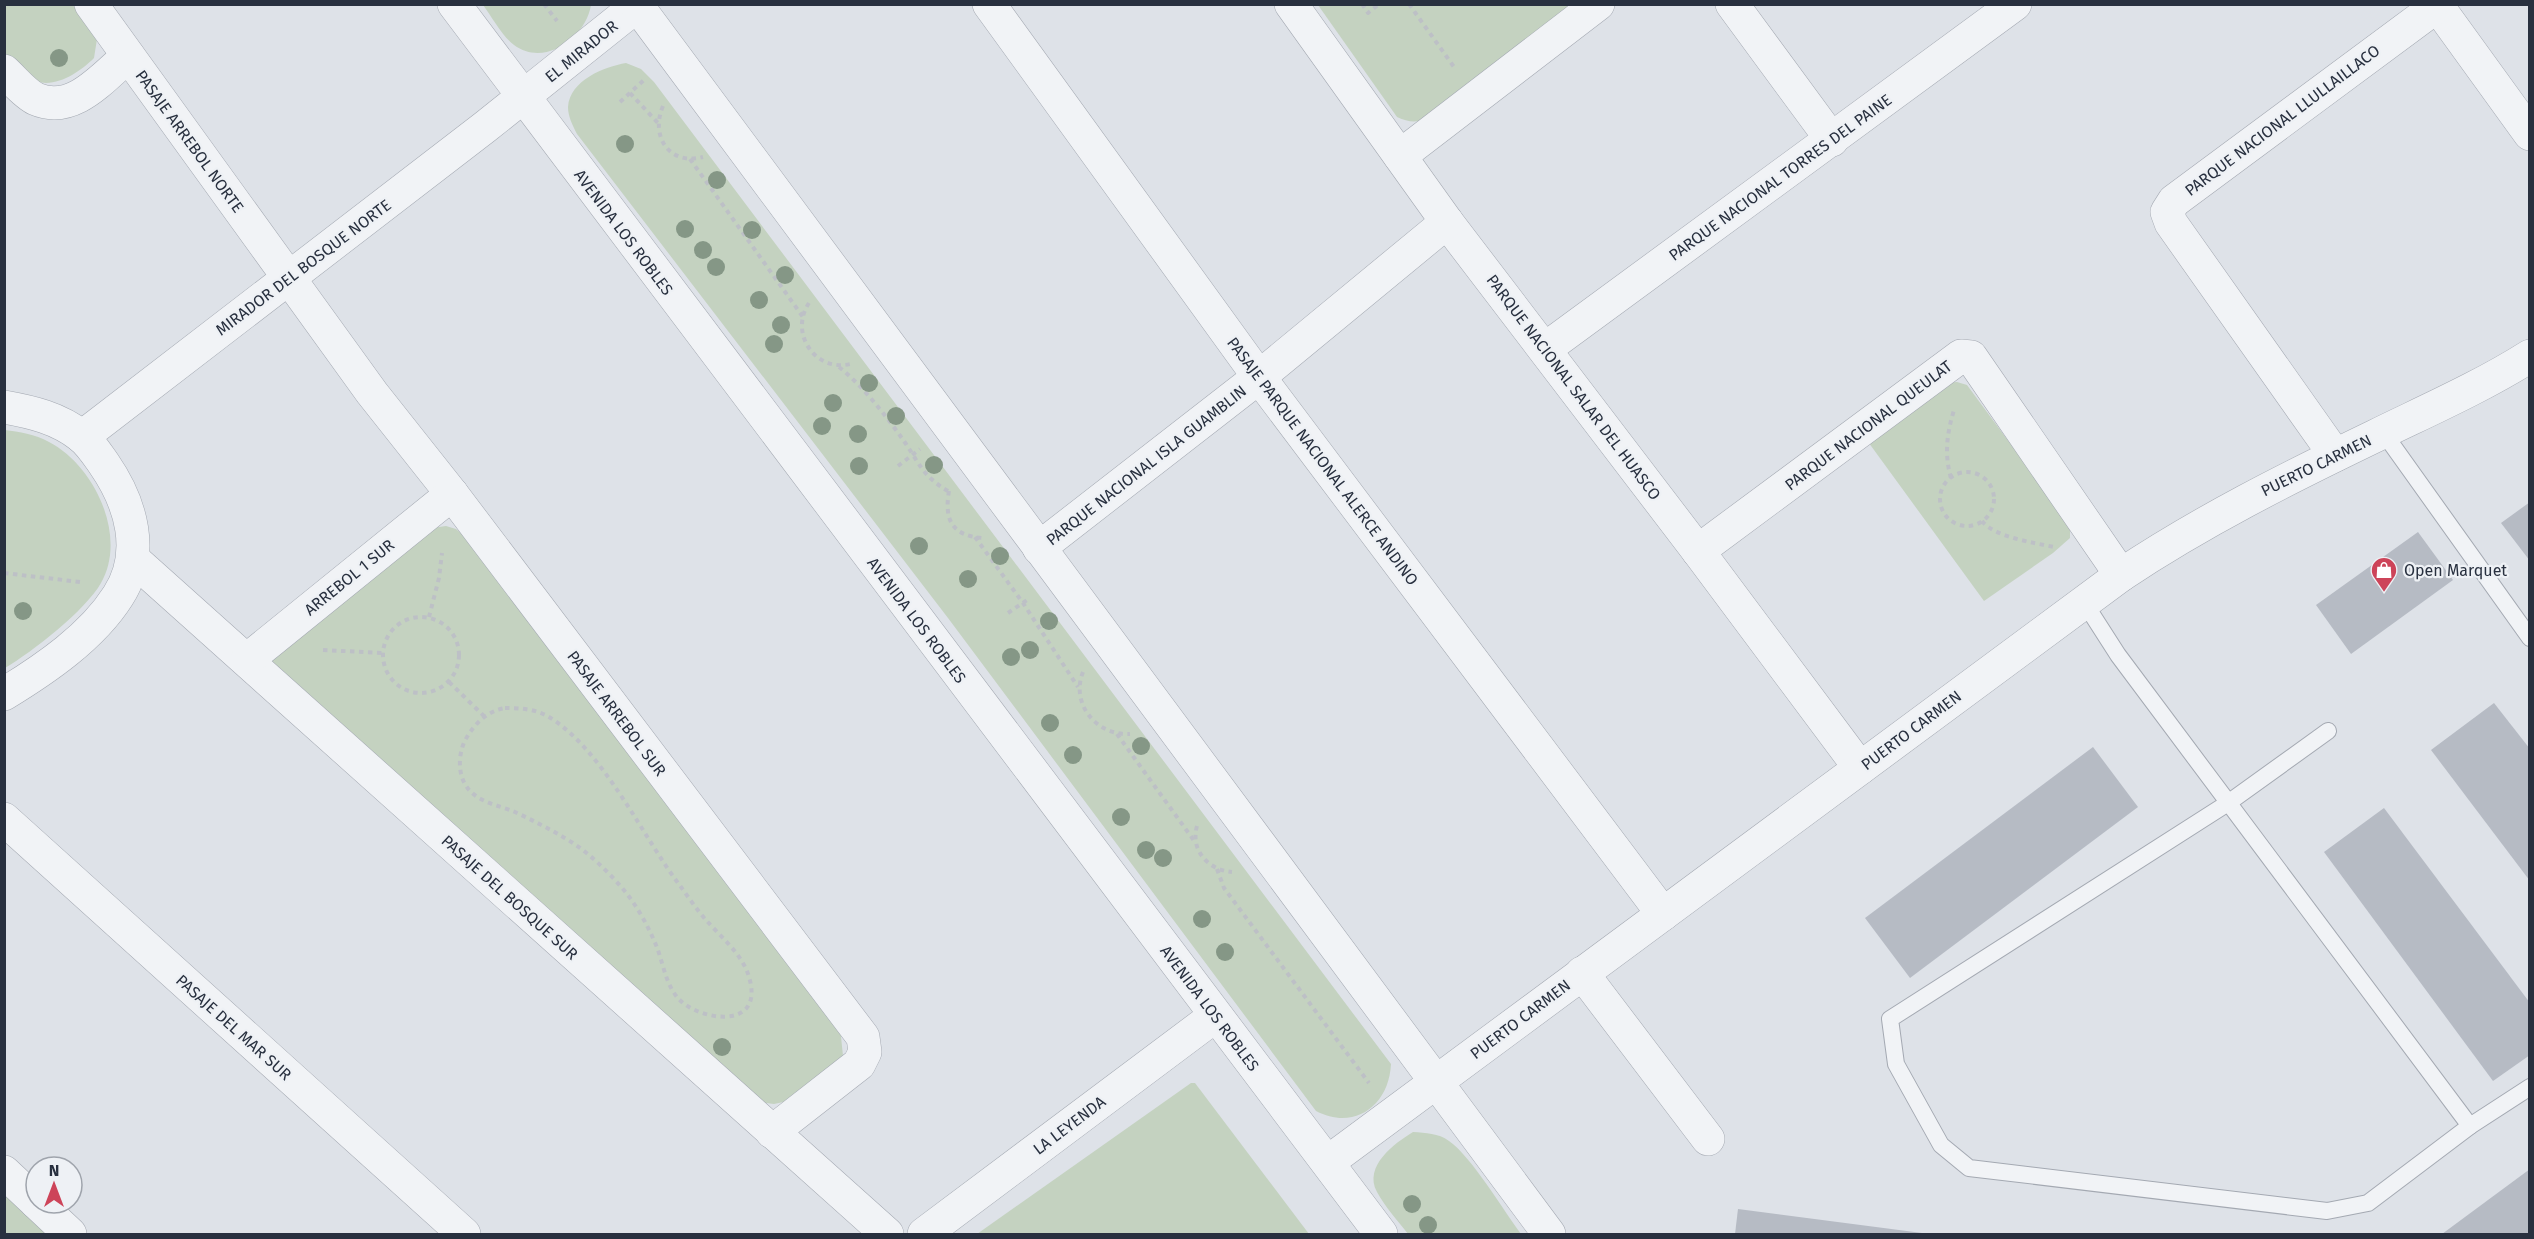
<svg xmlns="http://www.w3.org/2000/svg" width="2534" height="1239" font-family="'Fira Sans',sans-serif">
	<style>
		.green { fill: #c4d2c0 }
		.building { fill: #b6bbc4 }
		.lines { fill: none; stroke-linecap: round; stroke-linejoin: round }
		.service-casing { stroke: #a4a9b2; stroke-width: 18 }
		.minor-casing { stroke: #a4a9b2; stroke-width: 34 }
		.tertiary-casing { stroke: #a4a9b2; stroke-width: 34 }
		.path { stroke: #bdc0c6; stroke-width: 4; stroke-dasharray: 4.5 4.5; stroke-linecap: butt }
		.service { stroke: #f1f3f6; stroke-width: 16 }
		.minor { stroke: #f1f3f6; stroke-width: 33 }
		.tertiary { stroke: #f1f3f6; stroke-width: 33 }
		.tree { fill: #859786 }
		.labels { text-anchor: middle; stroke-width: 4.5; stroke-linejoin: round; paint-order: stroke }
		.street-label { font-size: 16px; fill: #28303f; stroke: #eef1f5 }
		.poi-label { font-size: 16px; fill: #28303f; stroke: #eef1f5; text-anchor: start }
	</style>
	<rect width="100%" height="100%" fill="#dee2e8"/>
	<g class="green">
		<path d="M4,5H73L97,39L94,58C79,73 51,92 29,78C20,72 12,62 5,55Z"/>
		<path d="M483,5H591C586,37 545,68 514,45C502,36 492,17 483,5Z"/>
		<path d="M1318,5H1577L1426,119C1415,123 1408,122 1397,117Z"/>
		<path d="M626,63L641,69L654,82L1391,1064C1389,1106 1354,1131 1316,1111L948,618L577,134C573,126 568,117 568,107C570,80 604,67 626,63Z"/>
		<polygon points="1957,382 1967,385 2066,519 2070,530 2070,538 2053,553 1984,601 1866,439 1945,383"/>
		<path d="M5,430C19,432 35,434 49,442C94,465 128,536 101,583C85,611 32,652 5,668Z"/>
		<polygon points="446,526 456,529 464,536 840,1027 843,1056 788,1101 774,1104 759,1102 272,666 271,658 432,528"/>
		<polygon points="1191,1083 1195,1083 1309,1234 977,1234"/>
		<path d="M1413,1132C1426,1133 1438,1133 1449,1141C1471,1156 1504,1211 1521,1234H1408C1398,1221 1385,1207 1377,1192C1363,1166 1395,1143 1413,1132Z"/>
		<polygon points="4,1190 48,1234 5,1234"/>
	</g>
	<g class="building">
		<polygon points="2530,502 2530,561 2501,523"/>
		<polygon points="2418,532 2453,580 2351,654 2316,605"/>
		<polygon points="2494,703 2530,749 2530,881 2431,750"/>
		<polygon points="2093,747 2138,807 1910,978 1865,918"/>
		<polygon points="2384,808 2530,1003 2530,1055 2493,1081 2324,852"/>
		<polygon points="2530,1169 2530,1234 2442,1234"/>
		<polygon points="1738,1209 1922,1233 1922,1234 1735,1234"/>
	</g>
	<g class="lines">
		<g class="service-casing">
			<g id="service">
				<polyline points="2383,432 2530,638"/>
				<polyline points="2084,602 2118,655 2470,1126"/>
				<polyline points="2328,731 2228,803 1890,1019 1896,1064 1941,1145 1969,1168 2327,1211 2368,1203 2470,1126 2530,1087"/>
			</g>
		</g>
		<g class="minor-casing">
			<g id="minor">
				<polyline points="91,4 372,393 452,494 863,1037 865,1052 859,1064 772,1132"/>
				<polyline points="989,4 1259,377 1663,914"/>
				<polyline points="1291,4 1447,222 1698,551 1860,768"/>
				<polyline points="1732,4 1832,140"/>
				<polyline points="2436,4 2530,134"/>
				<path d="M4,71C14,80 25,94 36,99C73,115 102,78 128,56"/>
				<polyline points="1400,156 1598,4"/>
				<polyline points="1545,349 2015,4"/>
				<path d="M4,407C32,412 58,418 81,436C90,443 97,454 104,464C131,503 146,553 118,596C92,637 45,669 4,694"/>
				<polyline points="82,437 485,127 639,4"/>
				<polyline points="2335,455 2171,223 2167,212 2174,201 2437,6"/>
				<polyline points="1039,548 1259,377 1447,222"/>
				<polyline points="1698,551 1961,356 1971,357 2121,575"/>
				<polyline points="133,559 887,1234"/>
				<polyline points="247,660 452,494"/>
				<polyline points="4,819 464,1234"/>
				<polyline points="1582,973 1708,1139"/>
				<polyline points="4,1172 36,1202"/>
				<polyline points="37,1203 70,1234"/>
				<polyline points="924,1234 1215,1016"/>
			</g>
		</g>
		<g class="tertiary-casing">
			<g id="tertiary">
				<polyline points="454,4 1381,1234"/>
				<polyline points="636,4 1549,1234"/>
				<path d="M1328,1162L2121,575C2202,521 2288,478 2375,436C2426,411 2481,387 2530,356"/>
			</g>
		</g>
		<g class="path">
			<polyline points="544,4 557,21"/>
			<polyline points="1362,4 1368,13 1379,4"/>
			<polyline points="1409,4 1454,67"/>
			<polyline points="630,93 658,123"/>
			<polyline points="620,102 645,79"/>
			<path d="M663,106C650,136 669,166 703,157"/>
			<polyline points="690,159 803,317"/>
			<path d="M809,303C788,334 817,375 854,363"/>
			<path d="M839,367C863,386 888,418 906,444C920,465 924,477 948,491"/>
			<polyline points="898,466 920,449"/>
			<circle cx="1967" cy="499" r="27"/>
			<path d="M1951,478C1944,454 1947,433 1954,410"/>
			<path d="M949,491C944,520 952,536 983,538"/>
			<path d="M1982,521C1994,537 2035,543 2054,547"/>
			<polyline points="975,537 1023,603 1078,687"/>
			<polyline points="4,573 80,582"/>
			<polyline points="1008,613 1030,598"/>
			<circle cx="421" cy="655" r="38"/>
			<polyline points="429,617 439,578 442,553"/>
			<polyline points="323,650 383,653"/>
			<path d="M1083,672C1070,704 1097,736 1130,734"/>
			<polyline points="449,682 485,717"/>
			<path d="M505,708C520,708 536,709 549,717C604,751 642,836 681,887C689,898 697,910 706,920C721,937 743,955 749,977C763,1023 717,1023 689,1007C666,994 665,967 656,945C646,921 633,899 615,880C600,864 583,848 563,837C548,828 532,820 515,812C498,805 475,802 465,784C457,771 459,749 467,737C476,722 488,711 505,708Z"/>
			<polyline points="1117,734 1195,842"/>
			<path d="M1197,826C1190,850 1208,870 1232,872"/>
			<polyline points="1217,869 1224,888 1369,1083"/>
		</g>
		<use href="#service" class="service"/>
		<use href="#minor" class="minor"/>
		<use href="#tertiary" class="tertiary"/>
	</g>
	<g class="tree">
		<circle cx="59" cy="58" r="9"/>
		<circle cx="625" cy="144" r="9"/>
		<circle cx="717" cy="180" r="9"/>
		<circle cx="685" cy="229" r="9"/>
		<circle cx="752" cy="230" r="9"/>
		<circle cx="703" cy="250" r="9"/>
		<circle cx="716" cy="267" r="9"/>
		<circle cx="785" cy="275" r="9"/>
		<circle cx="759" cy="300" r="9"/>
		<circle cx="781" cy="325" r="9"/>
		<circle cx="774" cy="344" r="9"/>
		<circle cx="869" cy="383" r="9"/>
		<circle cx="833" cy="403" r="9"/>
		<circle cx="896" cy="416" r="9"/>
		<circle cx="822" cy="426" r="9"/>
		<circle cx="858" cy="434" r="9"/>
		<circle cx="934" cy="465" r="9"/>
		<circle cx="859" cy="466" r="9"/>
		<circle cx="919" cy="546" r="9"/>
		<circle cx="1000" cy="556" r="9"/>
		<circle cx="968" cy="579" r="9"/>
		<circle cx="23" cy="611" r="9"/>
		<circle cx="1049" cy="621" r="9"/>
		<circle cx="1030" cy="650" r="9"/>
		<circle cx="1011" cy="657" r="9"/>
		<circle cx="1050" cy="723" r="9"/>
		<circle cx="1141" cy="746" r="9"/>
		<circle cx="1073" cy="755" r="9"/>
		<circle cx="1121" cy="817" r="9"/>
		<circle cx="1146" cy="850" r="9"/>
		<circle cx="1163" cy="858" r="9"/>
		<circle cx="1202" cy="919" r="9"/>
		<circle cx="1225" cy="952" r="9"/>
		<circle cx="722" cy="1047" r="9"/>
		<circle cx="1412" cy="1204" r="9"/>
		<circle cx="1428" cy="1225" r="9"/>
	</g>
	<defs>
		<g id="shop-pin" transform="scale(1.35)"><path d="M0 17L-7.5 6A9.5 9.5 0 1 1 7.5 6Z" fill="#cd4459" stroke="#eef1f5"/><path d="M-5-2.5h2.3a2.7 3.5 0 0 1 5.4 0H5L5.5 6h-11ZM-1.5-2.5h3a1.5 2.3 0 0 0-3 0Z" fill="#fff"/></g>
	</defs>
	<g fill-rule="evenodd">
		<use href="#shop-pin" x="2384" y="570"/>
	</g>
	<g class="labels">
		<g class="street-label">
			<text transform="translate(581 51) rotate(-39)" y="6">EL MIRADOR</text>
			<text transform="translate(2282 120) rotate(-37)" y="6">PARQUE NACIONAL LLULLAILLACO</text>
			<text transform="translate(190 141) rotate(54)" y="6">PASAJE ARREBOL NORTE</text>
			<text transform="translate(1780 177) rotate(-36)" y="6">PARQUE NACIONAL TORRES DEL PAINE</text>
			<text transform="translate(624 232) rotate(53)" y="6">AVENIDA LOS ROBLES</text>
			<text transform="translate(303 267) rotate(-37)" y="6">MIRADOR DEL BOSQUE NORTE</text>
			<text transform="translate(1574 387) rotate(53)" y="6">PARQUE NACIONAL SALAR DEL HUASCO</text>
			<text transform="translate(1868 425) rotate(-37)" y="6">PARQUE NACIONAL QUEULAT</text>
			<text transform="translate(1323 461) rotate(53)" y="6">PASAJE PARQUE NACIONAL ALERCE ANDINO</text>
			<text transform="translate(1146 465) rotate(-38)" y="6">PARQUE NACIONAL ISLA GUAMBLIN</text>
			<text transform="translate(2316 465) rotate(-26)" y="6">PUERTO CARMEN</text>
			<text transform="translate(349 577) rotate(-39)" y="6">ARREBOL 1 SUR</text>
			<text transform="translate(917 620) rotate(53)" y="6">AVENIDA LOS ROBLES</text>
			<text transform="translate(617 713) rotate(53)" y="6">PASAJE ARREBOL SUR</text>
			<text transform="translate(1911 730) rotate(-37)" y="6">PUERTO CARMEN</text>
			<text transform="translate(510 897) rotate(42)" y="6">PASAJE DEL BOSQUE SUR</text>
			<text transform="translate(1210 1008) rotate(53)" y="6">AVENIDA LOS ROBLES</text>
			<text transform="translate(1520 1019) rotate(-37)" y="6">PUERTO CARMEN</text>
			<text transform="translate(234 1027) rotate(42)" y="6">PASAJE DEL MAR SUR</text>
			<text transform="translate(1069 1125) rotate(-37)" y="6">LA LEYENDA</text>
		</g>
		<g class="poi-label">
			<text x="2404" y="576">Open Marquet</text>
		</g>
	</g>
	<rect width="2534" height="1239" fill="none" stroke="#28303f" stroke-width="12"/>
	<g transform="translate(54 1185)"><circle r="28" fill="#eef1f5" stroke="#9fa4ac" stroke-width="1.5"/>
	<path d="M0-4.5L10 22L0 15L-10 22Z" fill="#cd4459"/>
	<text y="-9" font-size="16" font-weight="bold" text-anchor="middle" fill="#28303f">N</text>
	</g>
</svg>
